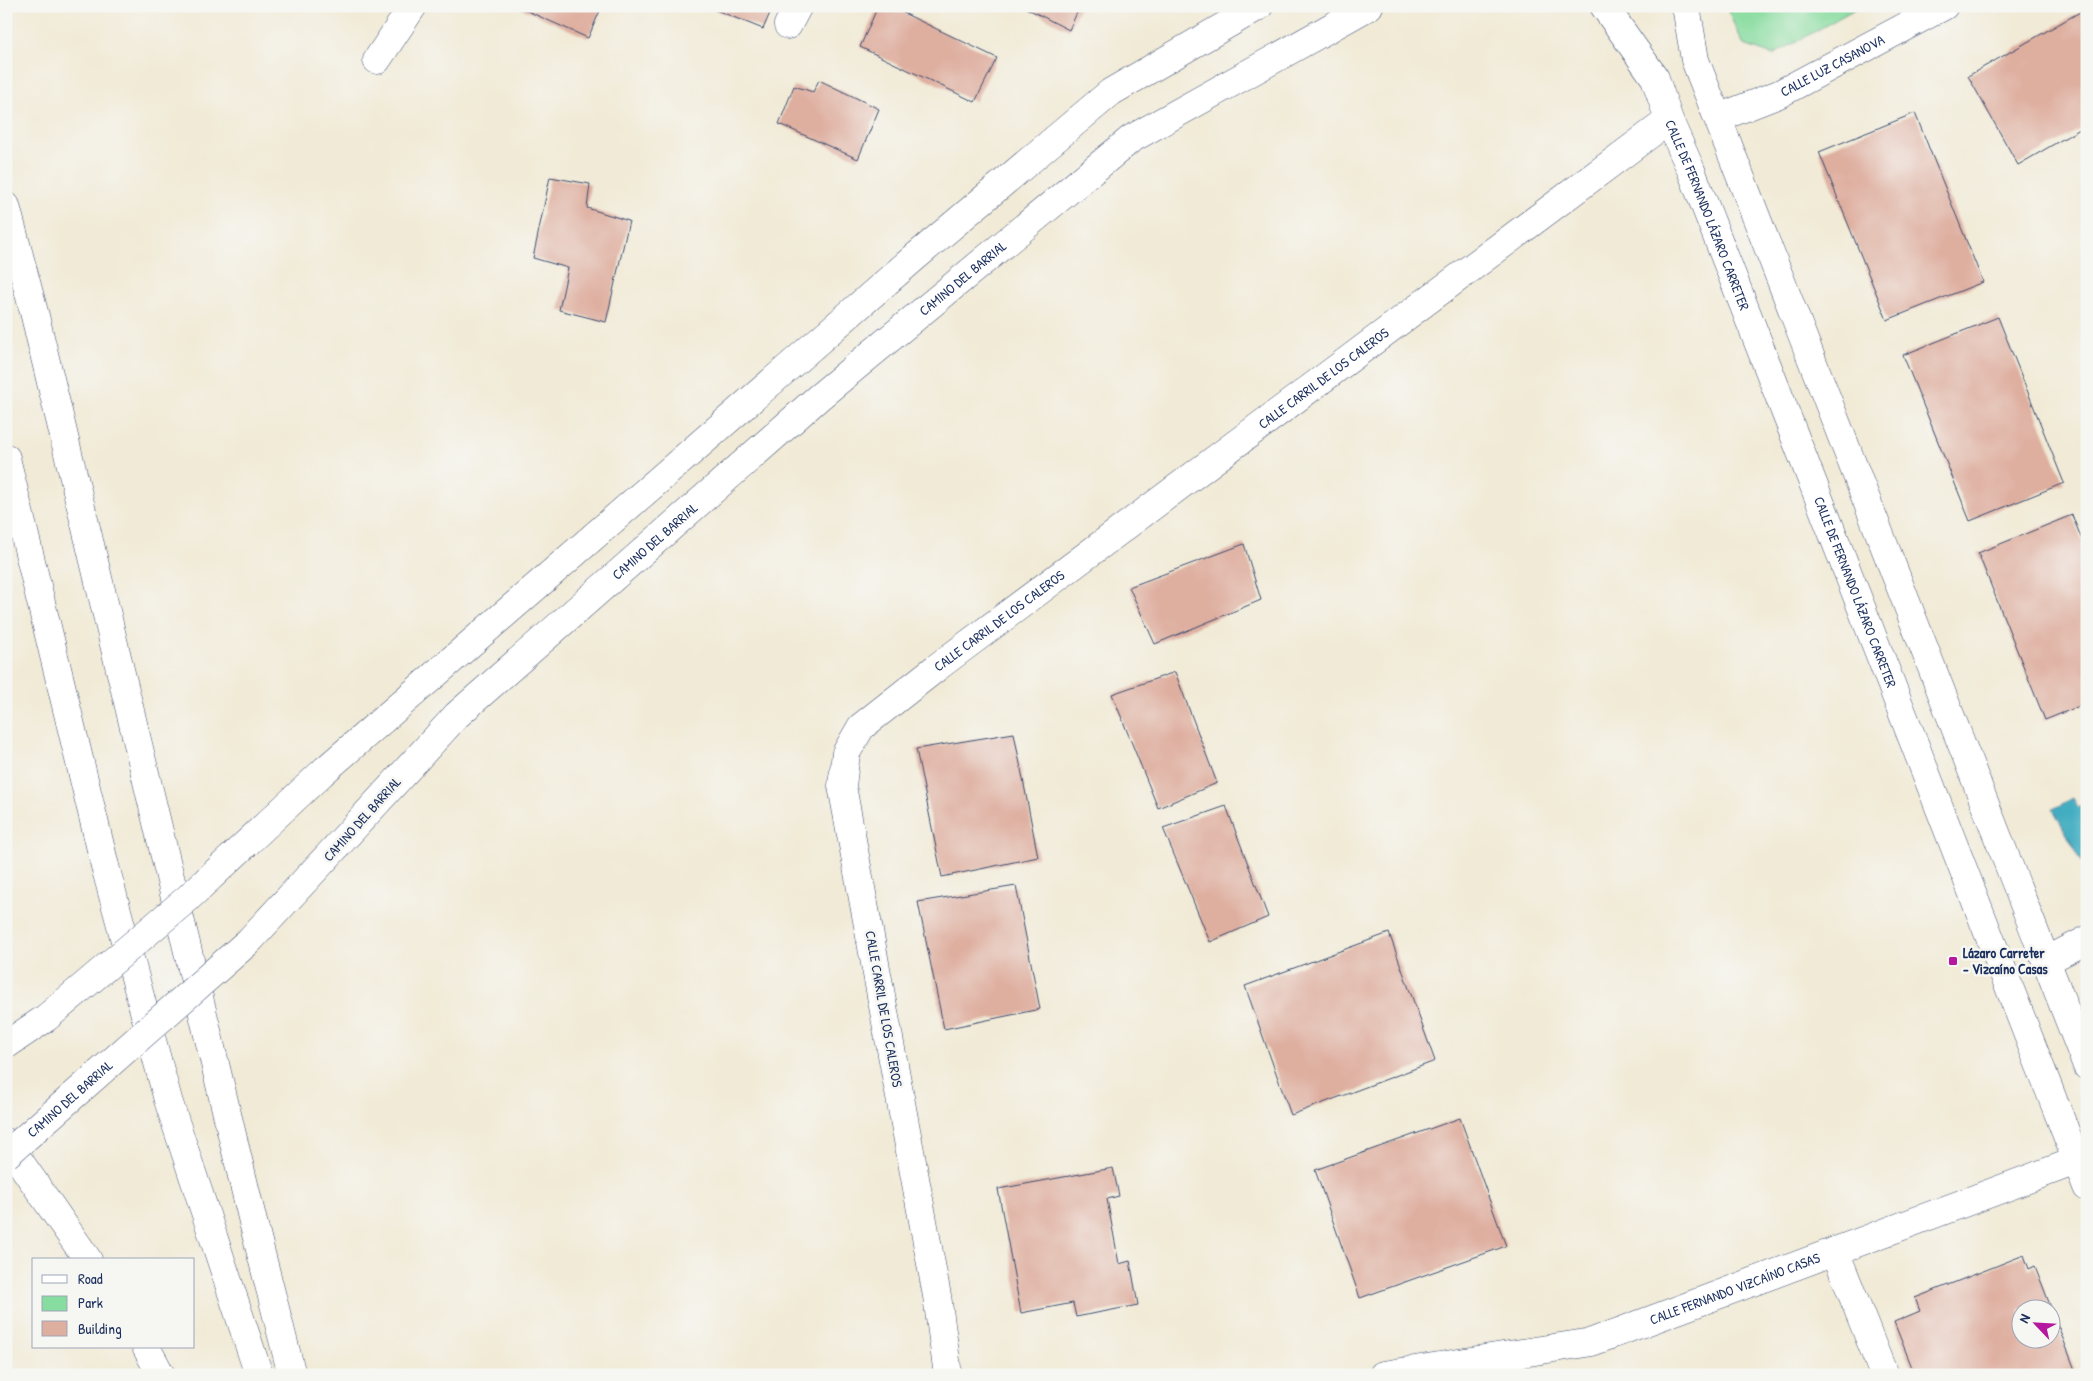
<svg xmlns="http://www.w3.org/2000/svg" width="2093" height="1381" font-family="'Patrick Hand',sans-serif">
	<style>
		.green { fill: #87dc9f; stroke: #51867e }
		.water { fill: #42adc1; stroke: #2e6e90 }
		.building { fill: #deae9f; fill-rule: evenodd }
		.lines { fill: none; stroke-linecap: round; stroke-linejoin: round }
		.minor-casing { stroke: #3b4b70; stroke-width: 29 }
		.tertiary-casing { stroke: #3b4b70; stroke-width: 29 }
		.secondary-casing { stroke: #3b4b70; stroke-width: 29 }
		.motorway-casing { stroke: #3b4b70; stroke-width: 29 }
		.minor { stroke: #fff; stroke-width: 28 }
		.tertiary { stroke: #fff; stroke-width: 28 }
		.secondary { stroke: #fff; stroke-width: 28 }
		.motorway { stroke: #fff; stroke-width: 28 }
		.secondary-bridge-casing { stroke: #3b4b70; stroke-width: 29; stroke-linecap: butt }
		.secondary-bridge { stroke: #fff; stroke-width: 28 }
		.poi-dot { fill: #b5179e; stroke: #f6f6f2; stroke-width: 2 }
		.labels { text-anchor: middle; stroke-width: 5; stroke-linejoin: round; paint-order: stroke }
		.street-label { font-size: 14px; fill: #1b2f5e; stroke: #f6f6f2 }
		.poi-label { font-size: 14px; font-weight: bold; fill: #1b2f5e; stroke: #f6f6f2; text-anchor: start }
	</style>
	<rect width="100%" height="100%" fill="#f6f6f2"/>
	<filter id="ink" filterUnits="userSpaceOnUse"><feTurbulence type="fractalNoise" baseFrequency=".02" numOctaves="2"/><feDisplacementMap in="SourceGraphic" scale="10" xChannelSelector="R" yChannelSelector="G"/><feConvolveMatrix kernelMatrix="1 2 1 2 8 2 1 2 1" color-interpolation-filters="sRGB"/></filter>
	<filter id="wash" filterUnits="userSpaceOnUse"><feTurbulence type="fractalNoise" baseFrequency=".0096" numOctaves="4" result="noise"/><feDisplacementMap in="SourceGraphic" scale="20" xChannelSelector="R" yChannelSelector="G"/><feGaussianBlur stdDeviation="1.12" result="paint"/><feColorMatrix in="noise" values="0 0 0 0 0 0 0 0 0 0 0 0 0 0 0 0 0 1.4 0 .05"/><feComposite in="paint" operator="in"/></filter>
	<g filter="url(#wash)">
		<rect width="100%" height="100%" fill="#f1ead6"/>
		<polygon class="green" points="1732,6 1860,6 1773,55 1744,45 1729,14"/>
		<polygon class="water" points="2073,798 2078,807 2087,803 2087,860 2082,862 2053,809"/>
		<g id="blocks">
			<g class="building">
				<polygon points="516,6 602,6 588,38"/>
				<polygon points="706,6 773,6 763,29"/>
				<polygon points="878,6 889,6 997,58 975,102 860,47"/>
				<polygon points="1022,6 1080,6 1069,30"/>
				<polygon points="2087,8 2087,125 2018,165 1968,76"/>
				<polygon points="819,80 879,109 858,159 779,124 794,86 813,92"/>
				<polygon points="1915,113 1983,282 1887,320 1819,152"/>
				<polygon points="550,177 590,184 587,208 629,221 606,322 559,310 568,268 533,258"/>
				<polygon points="1998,317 2064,483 1970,521 1903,355"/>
				<polygon points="2072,515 2087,552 2087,703 2045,720 1978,553"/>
				<polygon points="1244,544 1261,600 1155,644 1129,587"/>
				<polygon points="1175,672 1217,783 1158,808 1112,694"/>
				<polygon points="1014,733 1038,857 942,877 916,749"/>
				<polygon points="1226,806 1268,917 1210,942 1163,828"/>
				<polygon points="1016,886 1040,1009 944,1029 918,902"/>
				<polygon points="1389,933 1435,1061 1291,1115 1245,986"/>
				<polygon points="1460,1118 1506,1246 1360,1298 1315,1170"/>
				<polygon points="1113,1168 1119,1196 1107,1199 1119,1264 1130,1261 1138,1305 1076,1317 1073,1303 1021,1313 998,1189"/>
				<path d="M2024,1255L2029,1269L2035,1266L2077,1375H1915L1894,1322L1920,1311L1915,1298ZM2020,1308H2050V1338H2020Z"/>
			</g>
		</g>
	</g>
	<g filter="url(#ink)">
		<use href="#blocks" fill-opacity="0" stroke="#3b4b70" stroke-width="1"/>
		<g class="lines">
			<g class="minor-casing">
				<g id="minor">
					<polyline points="788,25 798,6"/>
					<polyline points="377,60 413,6"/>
					<path id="s1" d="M1718,118L1779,94L1944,6"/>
					<polyline points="2046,961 2087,940"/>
					<polyline points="1835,1251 1884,1375"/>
					<path id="s2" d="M948,1375L937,1296L842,786L846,753L861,727L936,668L1669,120"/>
					<path id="s3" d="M1383,1375L1592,1342L2076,1161"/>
				</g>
			</g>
			<g class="tertiary-casing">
				<g id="tertiary">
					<path id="s4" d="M1604,6L1655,78L1669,120L1691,170L2087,1187"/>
					<polyline points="1686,6 1695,60 2087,1066"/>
				</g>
			</g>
			<g class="secondary-casing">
				<g id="secondary">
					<polyline points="324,771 914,258 1111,92 1259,6"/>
					<path id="s5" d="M337,846L457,715L819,397L1131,139L1369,6"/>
				</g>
			</g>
			<g class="motorway-casing">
				<g id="motorway">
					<polyline points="6,206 35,316 254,1226 292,1375"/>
					<polyline points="6,458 105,866 168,1100 259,1375"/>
					<polyline points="6,1142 88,1260"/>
					<polyline points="146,1347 161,1375"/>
				</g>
			</g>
			<use href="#minor" class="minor"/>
			<use href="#tertiary" class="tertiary"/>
			<use href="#secondary" class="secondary"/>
			<use href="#motorway" class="motorway"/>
			<g class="secondary-bridge-casing">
				<g id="secondary-bridge">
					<polyline points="6,1045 46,1018 188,898 324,771"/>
					<path id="s6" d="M6,1155L249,941L337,846"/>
				</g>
			</g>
			<use href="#secondary-bridge" class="secondary-bridge"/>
		</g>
	</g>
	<rect class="poi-dot" x="1948" y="956" width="10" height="10" rx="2.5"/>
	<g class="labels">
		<g class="street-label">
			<text dy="5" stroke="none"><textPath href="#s1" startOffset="126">CALLE LUZ CASANOVA</textPath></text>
			<text dy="5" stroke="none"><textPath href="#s4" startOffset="235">CALLE DE FERNANDO LÁZARO CARRETER</textPath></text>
			<text dy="5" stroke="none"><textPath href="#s5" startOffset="846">CAMINO DEL BARRIAL</textPath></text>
			<text dy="5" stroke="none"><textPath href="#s2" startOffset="1241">CALLE CARRIL DE LOS CALEROS</textPath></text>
			<text dy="5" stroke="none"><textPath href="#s5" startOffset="441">CAMINO DEL BARRIAL</textPath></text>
			<text dy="5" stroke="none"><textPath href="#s4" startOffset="640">CALLE DE FERNANDO LÁZARO CARRETER</textPath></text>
			<text dy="5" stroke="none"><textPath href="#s2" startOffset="836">CALLE CARRIL DE LOS CALEROS</textPath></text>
			<text transform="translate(362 819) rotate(-48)" y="5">CAMINO DEL BARRIAL</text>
			<text transform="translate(884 1009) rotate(80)" y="5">CALLE CARRIL DE LOS CALEROS</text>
			<text dy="5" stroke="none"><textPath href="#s6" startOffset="85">CAMINO DEL BARRIAL</textPath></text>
			<text dy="5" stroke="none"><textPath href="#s3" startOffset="364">CALLE FERNANDO VIZCAÍNO CASAS</textPath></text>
		</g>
		<g class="poi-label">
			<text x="1963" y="958">Lázaro Carreter<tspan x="1963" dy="16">- Vizcaíno Casas</tspan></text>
		</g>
	</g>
	<rect width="2093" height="1381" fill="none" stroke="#f6f6f2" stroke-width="25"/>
	<rect x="32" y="1258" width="162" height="90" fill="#f6f6f2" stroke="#9ea6b7"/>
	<rect x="42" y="1275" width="25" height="8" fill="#ffffff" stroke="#9ea6b7"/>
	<text x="78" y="1284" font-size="15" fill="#1b2f5e">Road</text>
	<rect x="42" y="1296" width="25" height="15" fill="#87dc9f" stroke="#9ea6b7"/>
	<text x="78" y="1308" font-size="15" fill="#1b2f5e">Park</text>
	<rect x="42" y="1321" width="25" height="15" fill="#deae9f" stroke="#9ea6b7"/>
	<text x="78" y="1334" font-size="15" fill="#1b2f5e">Building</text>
	<g transform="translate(2036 1324) rotate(295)"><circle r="24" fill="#f6f6f2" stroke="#9ea6b7"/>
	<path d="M0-4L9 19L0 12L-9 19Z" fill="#b5179e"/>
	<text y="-8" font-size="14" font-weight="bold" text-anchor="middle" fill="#1b2f5e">N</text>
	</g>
</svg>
